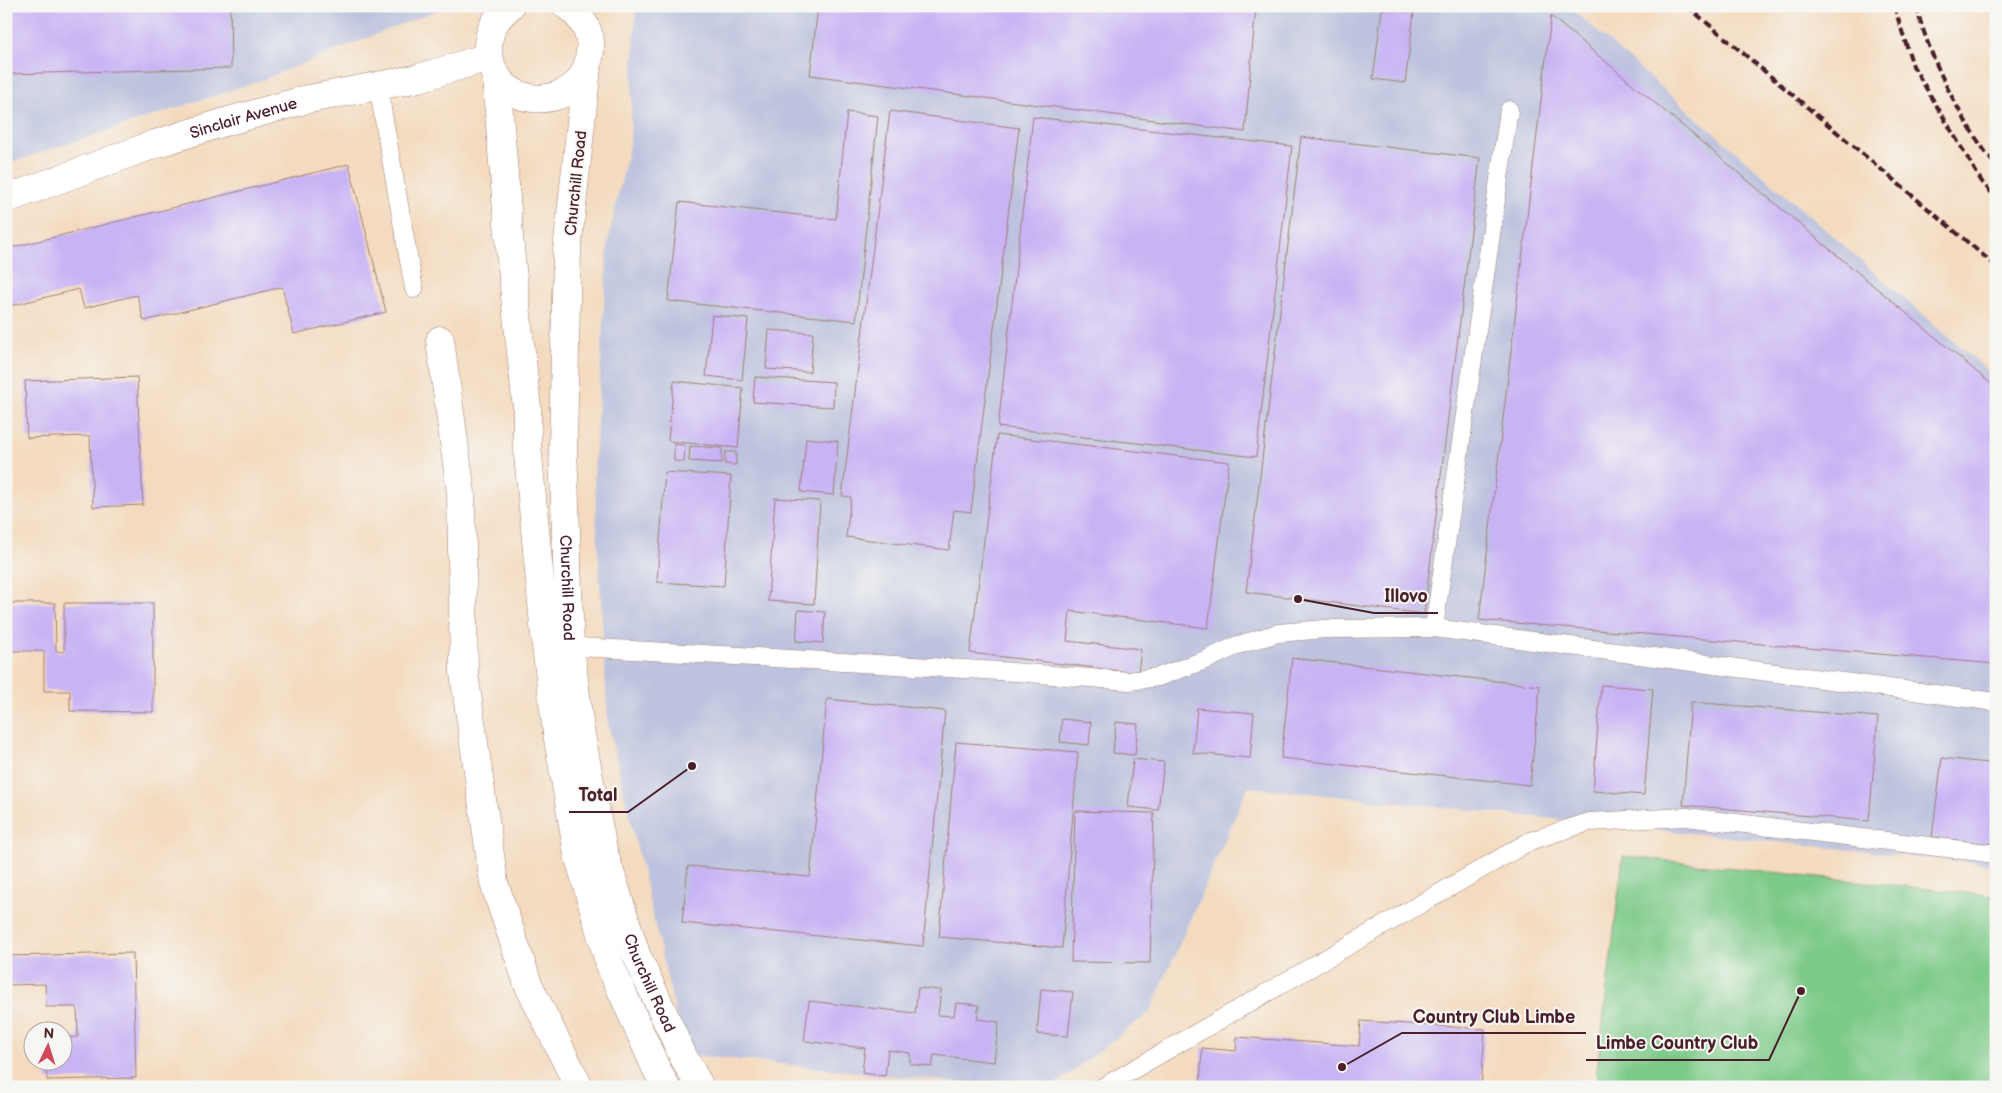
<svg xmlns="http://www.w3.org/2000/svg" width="2002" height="1093" font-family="'Balsamiq Sans',sans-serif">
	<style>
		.industrial { fill: #bdc3de }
		.green { fill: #7dca88; stroke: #64745a }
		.building { fill: #c8b4f4 }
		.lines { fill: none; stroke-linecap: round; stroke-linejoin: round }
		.service-casing { stroke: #9f7d75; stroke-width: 19 }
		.minor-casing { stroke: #9f7d75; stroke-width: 29 }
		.trunk-casing { stroke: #9f7d75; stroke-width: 29 }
		.service { stroke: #fff; stroke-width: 18 }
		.minor { stroke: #fff; stroke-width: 28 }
		.trunk { stroke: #fff; stroke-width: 28 }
		.rail { stroke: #4a1f2b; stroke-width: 4; stroke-dasharray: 8 4; stroke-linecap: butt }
		.labels { text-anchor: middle; stroke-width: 4; stroke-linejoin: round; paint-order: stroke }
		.street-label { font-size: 16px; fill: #4a1f2b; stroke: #f6f6f2 }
		.leader { fill: none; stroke: #4a1f2b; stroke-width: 2 }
		.callout-dot { fill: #4a1f2b; stroke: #f6f6f2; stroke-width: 2 }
		.callout-label { font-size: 18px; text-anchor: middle; font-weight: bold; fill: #4a1f2b; stroke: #f6f6f2; stroke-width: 4; stroke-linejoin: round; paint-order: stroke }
	</style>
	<rect width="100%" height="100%" fill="#f6f6f2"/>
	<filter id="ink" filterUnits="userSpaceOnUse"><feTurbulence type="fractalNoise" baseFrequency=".02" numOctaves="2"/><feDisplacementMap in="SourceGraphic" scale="10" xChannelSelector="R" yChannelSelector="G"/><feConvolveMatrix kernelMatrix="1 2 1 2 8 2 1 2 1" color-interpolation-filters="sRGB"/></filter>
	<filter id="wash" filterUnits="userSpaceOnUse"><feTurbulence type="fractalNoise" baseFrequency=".0096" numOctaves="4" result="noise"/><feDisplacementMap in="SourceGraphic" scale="20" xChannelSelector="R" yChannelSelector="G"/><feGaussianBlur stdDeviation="1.12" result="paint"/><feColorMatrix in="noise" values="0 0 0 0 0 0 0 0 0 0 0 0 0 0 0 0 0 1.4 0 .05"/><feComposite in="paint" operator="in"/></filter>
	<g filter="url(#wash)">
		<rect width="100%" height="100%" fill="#f4dbbf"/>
		<g class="industrial">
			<polygon points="6,6 447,6 262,80 6,164"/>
			<polygon points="636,6 1568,6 1996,378 1996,865 1248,787 1150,1012 1052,1087 1000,1087 685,1054 608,724 594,474 608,242 630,141"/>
		</g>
		<polygon class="green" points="1623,856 1996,896 1996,1087 1595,1087"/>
		<g id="blocks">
			<g class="building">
				<polygon points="6,6 230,6 231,68 6,74"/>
				<polygon points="818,6 1256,6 1245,132 810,75"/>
				<polygon points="1382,9 1414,13 1405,83 1373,79"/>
				<polygon points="1551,16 1996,388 1996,664 1479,620"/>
				<polygon points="890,111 1019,128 971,512 954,510 949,550 846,537 851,497 842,496"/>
				<polygon points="847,112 878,116 856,321 668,301 679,202 836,219"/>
				<polygon points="1033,117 1292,146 1256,457 998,427"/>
				<polygon points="1301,137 1480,158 1424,614 1246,592"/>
				<polygon points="349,164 386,312 294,334 282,287 144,321 137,295 84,308 79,289 6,307 6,249"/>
				<polygon points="712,315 748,319 742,380 706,376"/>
				<polygon points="769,330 813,333 810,372 766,369"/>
				<polygon points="137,377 143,505 93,507 90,436 27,438 25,381"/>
				<polygon points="755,377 834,382 833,407 753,402"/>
				<polygon points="674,381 743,388 738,448 668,441"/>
				<polygon points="997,435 1229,462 1208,628 1070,611 1067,641 1141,649 1138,673 970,653"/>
				<polygon points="806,438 838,441 834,495 801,492"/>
				<polygon points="674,444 685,445 684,462 674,461"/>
				<polygon points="690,446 722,448 722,463 689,461"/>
				<polygon points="725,452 736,452 736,465 725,464"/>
				<polygon points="665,472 731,476 724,586 657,582"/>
				<polygon points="775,498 820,501 814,604 768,601"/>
				<polygon points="6,603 55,603 56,651 64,652 64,603 153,603 153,712 70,711 70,691 44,691 44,651 6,651"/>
				<polygon points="798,610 825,612 823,643 796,641"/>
				<polygon points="1292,658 1540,686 1530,785 1281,758"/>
				<polygon points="1601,685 1653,689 1644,795 1593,791"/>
				<polygon points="827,699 945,711 923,946 682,923 688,866 810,877"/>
				<polygon points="1691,702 1878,717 1869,821 1683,805"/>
				<polygon points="1197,708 1254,713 1250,758 1193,753"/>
				<polygon points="1062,719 1091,722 1089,745 1060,742"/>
				<polygon points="1116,722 1138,724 1135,755 1113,753"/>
				<polygon points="956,742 1078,752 1062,948 939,937"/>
				<polygon points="1942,758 1996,764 1996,845 1932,837"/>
				<polygon points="1133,759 1164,762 1158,810 1128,807"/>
				<polygon points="1075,811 1154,813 1150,963 1071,962"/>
				<polygon points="133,953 136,1078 47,1080 46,1060 62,1060 62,1038 78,1037 77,1007 46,1007 45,984 6,985 6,956"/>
				<polygon points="918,988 941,990 938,1015 954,1016 956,1003 979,1005 977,1019 999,1022 994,1062 934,1055 932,1067 910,1064 910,1053 888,1050 885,1076 862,1073 865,1048 804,1041 809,1001 915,1013"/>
				<polygon points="1041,989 1073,992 1068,1036 1037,1034"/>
				<polygon points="1361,1021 1485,1029 1481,1087 1181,1087 1181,1084 1200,1085 1202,1048 1236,1051 1237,1037 1359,1046"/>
			</g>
		</g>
	</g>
	<g filter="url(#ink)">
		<use href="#blocks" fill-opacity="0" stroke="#9f7d75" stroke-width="1"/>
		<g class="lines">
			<g class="service-casing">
				<g id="service">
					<polyline points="378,86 414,289"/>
					<polyline points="1434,628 1509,110"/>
					<polyline points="562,646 1000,671 1129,681 1158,677 1208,659 1238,645 1278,633 1325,629 1434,628 1996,702"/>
					<polyline points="1103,1087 1530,841 1589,822 1686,817 1996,854"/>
				</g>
			</g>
			<g class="minor-casing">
				<g id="minor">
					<path id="s1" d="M6,199L155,144L225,122L304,100L419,78L488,57"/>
					<polyline points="440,340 461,493 464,673 494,883 528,984 579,1087"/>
				</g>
			</g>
			<g class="trunk-casing">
				<g id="trunk">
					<path d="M510,6C491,21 482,43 492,67C496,76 501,85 510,90C536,107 576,98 587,67C589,62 589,56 590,52C593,34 581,15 567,6"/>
					<path id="s2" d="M587,67L567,251L563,447L570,646L580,730L603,850L636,954L683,1056L700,1087"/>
					<polyline points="496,77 511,259 527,408 527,444 546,646 557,733 578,854 610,965 656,1068 666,1087"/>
				</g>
			</g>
			<use href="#service" class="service"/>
			<use href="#minor" class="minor"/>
			<use href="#trunk" class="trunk"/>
			<g class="rail">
				<polyline points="1687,6 1996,266"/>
				<polyline points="1894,6 1913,66 1982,182 1996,198"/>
				<path d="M1916,6C1931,62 1961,121 1996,166"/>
			</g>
		</g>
	</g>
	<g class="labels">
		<g class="street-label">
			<text dy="6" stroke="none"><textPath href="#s1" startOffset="251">Sinclair Avenue</textPath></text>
			<text transform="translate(575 183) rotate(-84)" y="6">Churchill Road</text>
			<text dy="6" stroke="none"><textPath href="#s2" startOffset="522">Churchill Road</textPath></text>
			<text dy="6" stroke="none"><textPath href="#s2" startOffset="928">Churchill Road</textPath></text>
		</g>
	</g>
	<path class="leader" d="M1298 599L1374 613H1438M692 766L628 812H569M1342 1067L1402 1033H1586M1801 991L1769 1060H1586"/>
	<g class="callout-dot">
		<circle cx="1298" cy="599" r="5"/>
		<circle cx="692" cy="766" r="5"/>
		<circle cx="1342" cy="1067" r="5"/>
		<circle cx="1801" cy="991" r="5"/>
	</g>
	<g class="callout-label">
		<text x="1406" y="602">Illovo</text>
		<text x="598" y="801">Total</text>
		<text x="1494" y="1023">Country Club Limbe</text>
		<text x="1677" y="1049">Limbe Country Club</text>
	</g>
	<rect width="2002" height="1093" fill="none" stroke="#f6f6f2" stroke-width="25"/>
	<g transform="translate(48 1046) rotate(4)"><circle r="24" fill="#f6f6f2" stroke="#b1a0a2"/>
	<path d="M0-4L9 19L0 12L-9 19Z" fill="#d1495b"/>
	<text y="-8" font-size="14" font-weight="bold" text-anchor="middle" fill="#4a1f2b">N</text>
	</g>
</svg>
